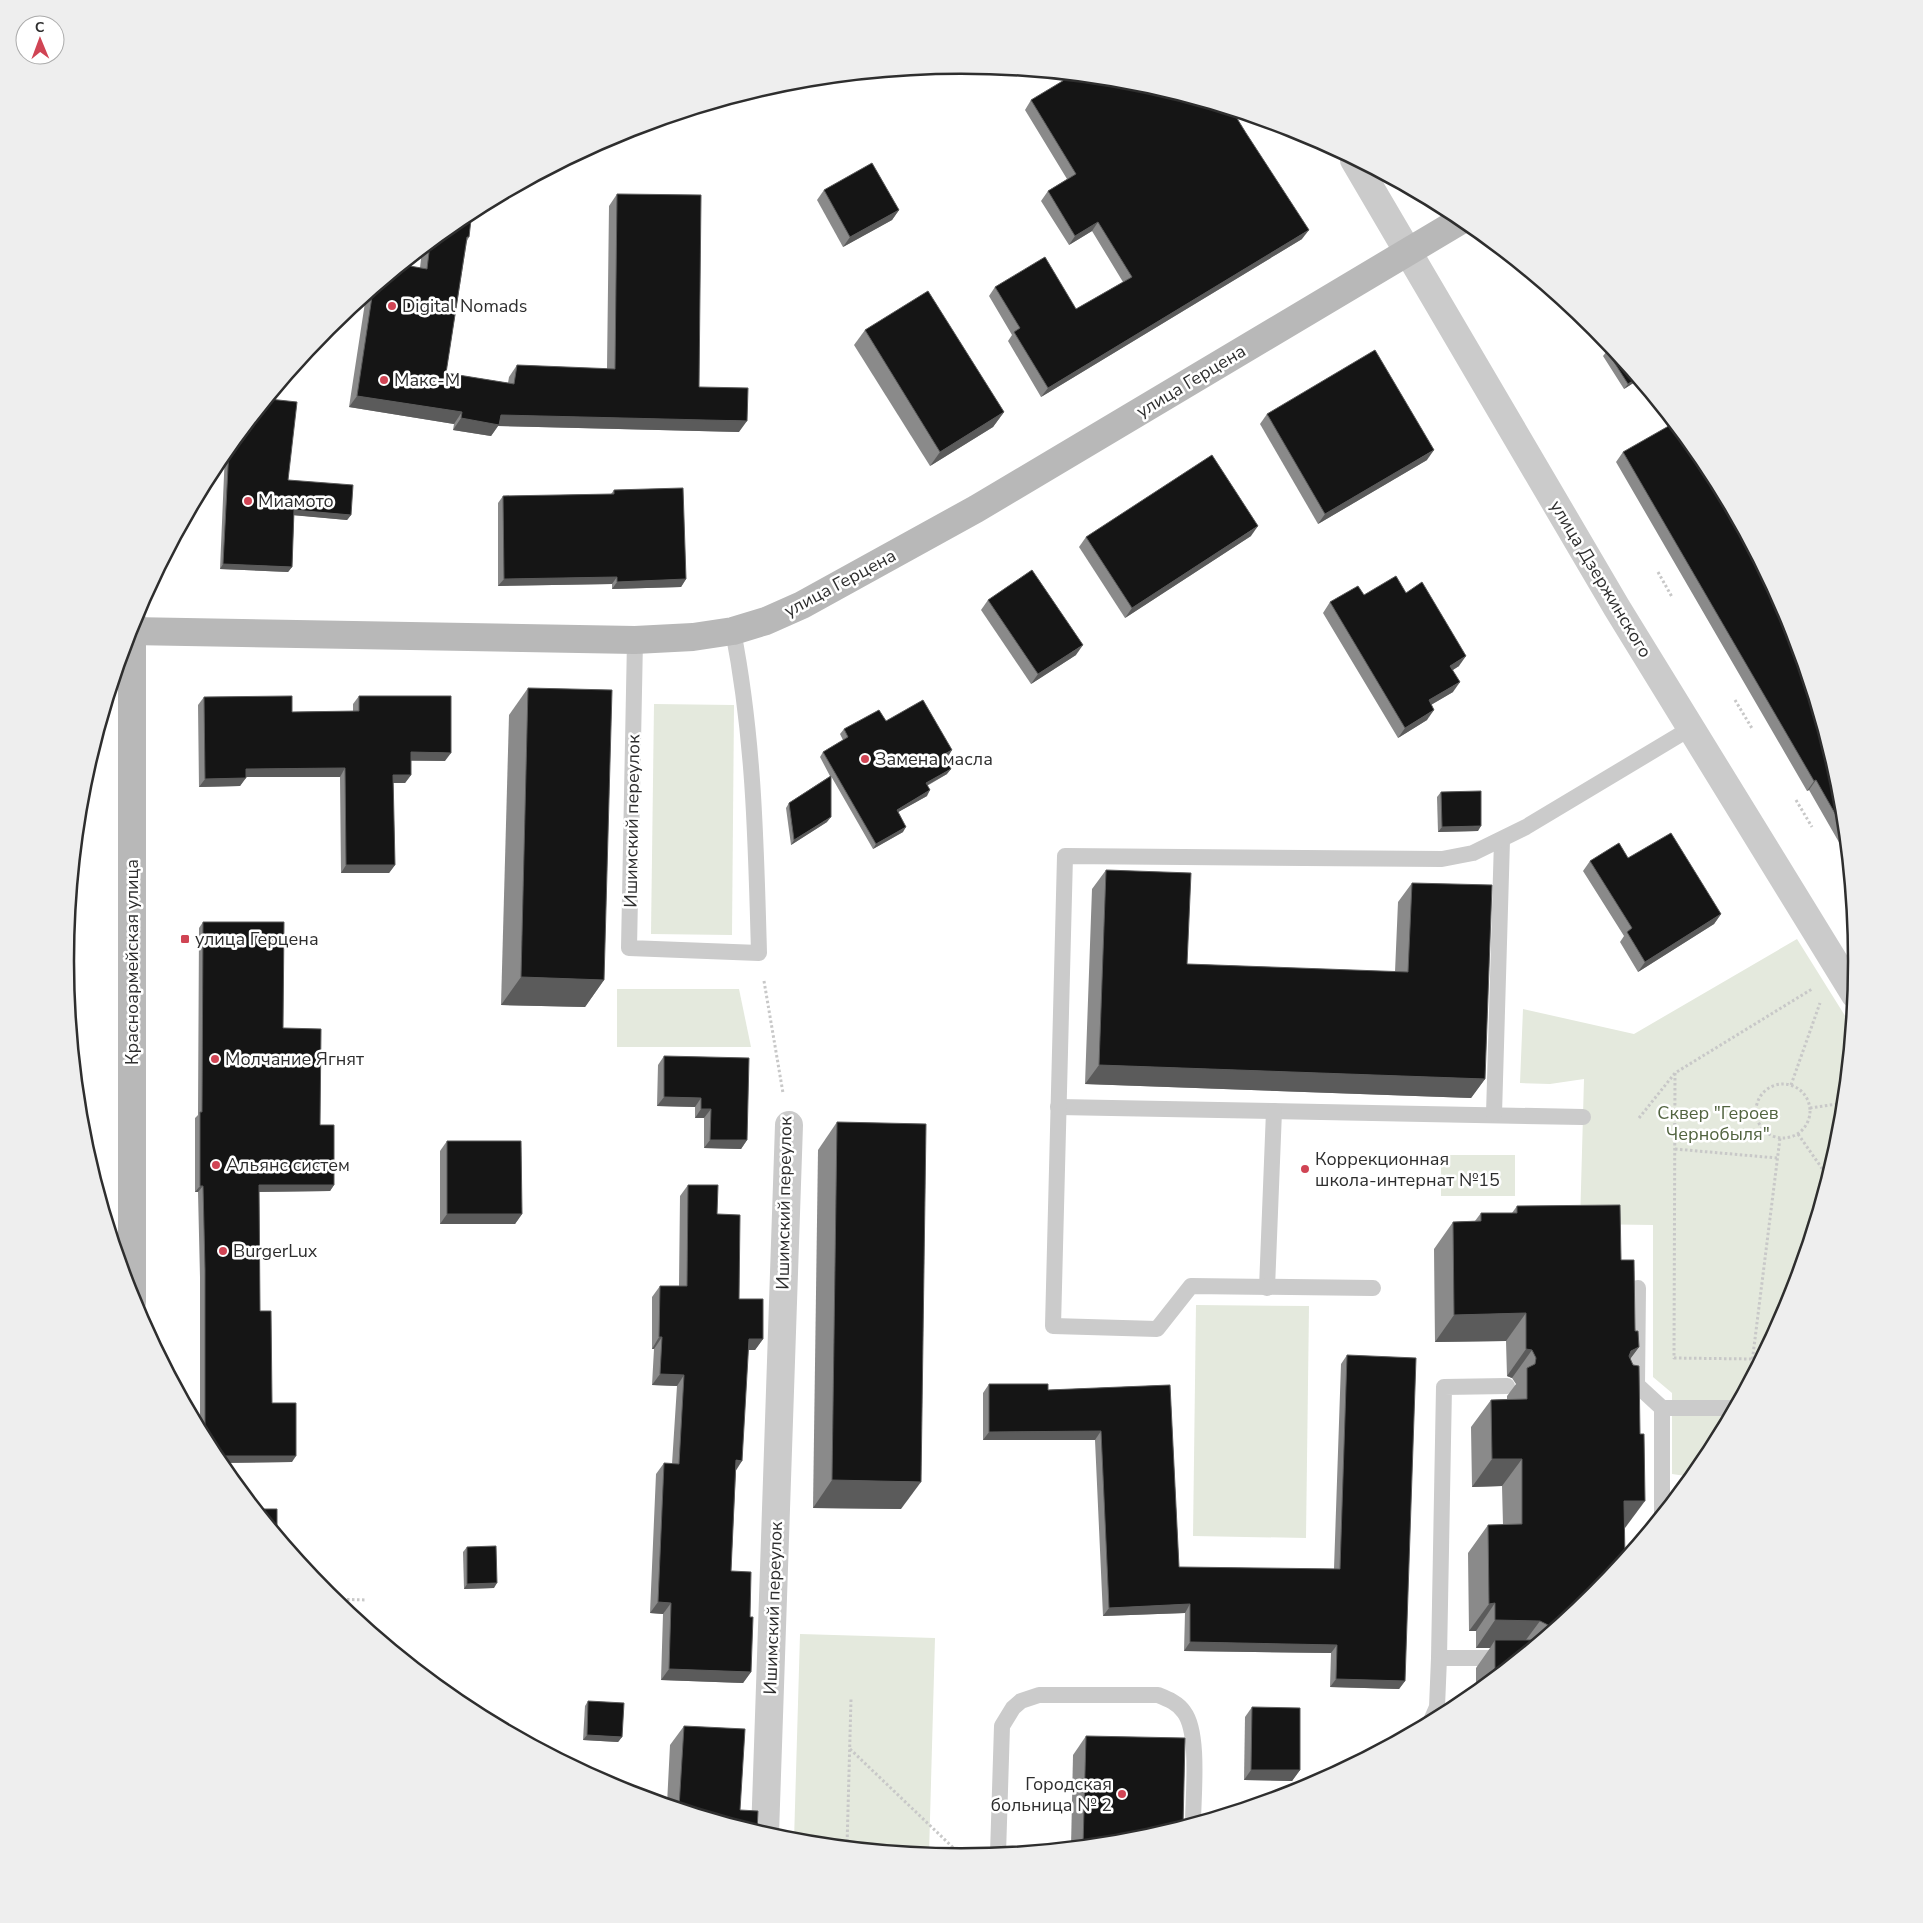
<svg xmlns="http://www.w3.org/2000/svg" width="1923" height="1923" font-family="'Nunito Sans',sans-serif">
	<style>
		.green { fill: #e4e9dd }
		.lines { fill: none; stroke-linecap: round; stroke-linejoin: round }
		.path { stroke: #c8c8c8; stroke-width: 3; stroke-dasharray: 2.5 2.5; stroke-linecap: butt }
		.lane { stroke: #cbcbcb; stroke-width: 16 }
		.street { stroke: #cbcbcb; stroke-width: 28 }
		.secondary { stroke: #b8b8b8; stroke-width: 28 }
		.wall { fill: #8a8a8a }
		.shaded-wall { fill: #5b5b5b }
		.building { fill: #151515; stroke: #5b5b5b }
		.poi-dot { fill: #d04454; stroke: #fff; stroke-width: 2 }
		.labels { text-anchor: middle; stroke-width: 5; stroke-linejoin: round; paint-order: stroke }
		.poi-label { font-size: 18px; fill: #2e2e2e; stroke: #fff; text-anchor: start }
		.street-label { font-size: 18px; fill: #2e2e2e; stroke: #fff }
		.park-label { font-size: 18px; fill: #526440; stroke: #fff }
		.rim { fill: none; stroke: #2e2e2e; stroke-width: 2.5 }
	</style>
	<rect width="100%" height="100%" fill="#fff"/>
	<g class="green">
		<polygon points="654,704 734,705 732,935 651,934"/>
		<polygon points="1797,939 1852,1027 1841,1137 1790,1305 1707,1460 1693,1477 1672,1474 1672,1393 1653,1377 1653,1225 1580,1224 1584,1079 1550,1084 1520,1083 1523,1009 1634,1034"/>
		<polygon points="617,989 739,989 751,1047 617,1047"/>
		<rect x="1441" y="1155" width="74" height="41"/>
		<polygon points="1196,1305 1309,1306 1306,1538 1193,1536"/>
		<polygon points="800,1634 935,1638 929,1855 794,1841"/>
	</g>
	<g class="lines">
		<g class="path">
			<polyline points="1658,572 1672,597"/>
			<polyline points="1735,700 1753,730"/>
			<polyline points="1796,800 1812,827"/>
			<polyline points="764,981 783,1093"/>
			<polyline points="1675,1073 1674,1358 1753,1359 1772,1338"/>
			<circle cx="1783" cy="1111" r="27"/>
			<polyline points="1791,1085 1820,1003"/>
			<polyline points="1810,1108 1844,1103"/>
			<polyline points="1639,1118 1675,1073 1812,989"/>
			<polyline points="1798,1134 1828,1177"/>
			<polyline points="1675,1149 1777,1158"/>
			<polyline points="1750,1379 1780,1138"/>
			<polyline points="332,1599 367,1600"/>
			<polyline points="850,1749 964,1858"/>
			<polyline points="847,1847 851,1699"/>
		</g>
		<g class="lane">
			<path d="M635,640L629,948L759,953C756,844 754,738 733,631"/>
			<polyline points="1058,1107 1583,1117"/>
			<polyline points="1494,1114 1502,840"/>
			<polyline points="1267,1288 1274,1111"/>
			<polyline points="1373,1288 1191,1286 1157,1329 1053,1326 1065,856 1442,859 1473,853 1526,827 1691,728"/>
			<polyline points="1620,1384 1637,1385 1662,1408 1735,1408"/>
			<polyline points="1637,1385 1638,1288"/>
			<polyline points="1662,1408 1662,1514"/>
			<polyline points="1439,1658 1505,1658"/>
			<polyline points="1430,1723 1437,1707 1439,1658 1444,1387 1507,1386"/>
			<path d="M998,1854L1002,1726L1013,1708L1021,1701L1039,1695H1158C1168,1699 1178,1703 1184,1712C1200,1733 1193,1797 1193,1824"/>
		</g>
		<g class="street">
			<polyline points="1354,160 1617,608 1855,995"/>
			<polyline points="765,1834 789,1125"/>
		</g>
		<g class="secondary">
			<polyline points="132,621 132,1302"/>
			<polyline points="130,631 635,640 693,637 733,631 766,621 802,605 976,509 1463,219"/>
		</g>
	</g>
	<g class="wall">
		<polygon points="1031,100 1302,239 1041,397 1008,341 1012,335 989,296 995,287 1076,309 1123,282 1092,231 1069,245 1041,201 1048,191 1067,179 1025,110"/>
		<polygon points="824,190 899,210 892,220 843,247 817,200"/>
		<polygon points="617,194 699,387 739,432 498,426 491,436 453,430 454,424 349,407 366,296 404,265 420,268 422,250 464,216 469,237 467,241 446,373 508,383 509,377 517,365 607,369 609,206"/>
		<polygon points="865,330 1004,412 993,427 930,466 854,345"/>
		<polygon points="1609,344 1638,380 1624,389 1603,356 1607,351 1612,348"/>
		<polygon points="269,399 288,480 351,515 347,520 294,515 292,567 288,572 220,569 225,452"/>
		<polygon points="1267,414 1427,460 1318,524 1260,424"/>
		<polygon points="1623,452 1841,787 1848,858 1809,790 1807,791 1616,462"/>
		<polygon points="614,490 686,579 681,587 612,589 612,584 498,586 498,503 503,496 611,494"/>
		<polygon points="1251,536 1125,618 1079,547 1086,537"/>
		<polygon points="1406,593 1459,666 1453,670 1453,692 1431,705 1427,720 1398,738 1323,613 1330,602 1364,595"/>
		<polygon points="988,600 1076,655 1031,684 981,610"/>
		<polygon points="528,688 604,980 585,1007 501,1005 509,715"/>
		<polygon points="359,696 445,761 411,761 411,775 405,783 393,783 395,865 389,873 341,873 340,777 246,777 240,786 199,787 198,705 204,697 292,712 353,711 353,704"/>
		<polygon points="886,721 949,755 944,757 947,774 927,786 927,796 898,812 903,832 873,849 831,776 827,822 791,845 786,808 789,803 830,776 820,757 823,752 843,740 840,734 844,729"/>
		<polygon points="1441,792 1478,831 1438,832 1437,797"/>
		<polygon points="1628,858 1721,914 1714,924 1638,972 1620,942 1624,936 1583,871 1590,861"/>
		<polygon points="1106,870 1187,964 1395,972 1398,902 1412,883 1485,1079 1471,1098 1085,1084 1092,889"/>
		<polygon points="203,922 283,1028 320,1125 334,1185 330,1191 259,1192 260,1311 272,1403 292,1462 219,1463 216,1459 200,1430 200,1277 198,1192 195,1192 195,1118 198,1115 199,928"/>
		<polygon points="664,1056 747,1140 741,1149 704,1148 704,1118 695,1118 695,1107 657,1106 658,1065"/>
		<polygon points="837,1122 901,1509 813,1508 818,1150"/>
		<polygon points="447,1141 522,1214 515,1224 440,1224 440,1151"/>
		<polygon points="688,1185 717,1214 739,1299 763,1339 755,1350 748,1350 736,1470 731,1571 750,1617 751,1672 743,1683 661,1680 663,1614 650,1613 656,1474 664,1463 672,1464 677,1386 652,1385 654,1349 652,1349 652,1297 660,1286 679,1286 680,1196"/>
		<polygon points="1517,1206 1621,1260 1639,1347 1630,1359 1625,1528 1624,1528 1595,1596 1476,1694 1476,1668 1490,1648 1476,1648 1476,1631 1469,1631 1468,1553 1488,1525 1503,1525 1502,1486 1472,1487 1471,1427 1491,1400 1507,1399 1507,1396 1516,1384 1512,1378 1507,1376 1506,1341 1435,1342 1434,1249 1453,1222 1475,1221 1481,1213 1512,1213"/>
		<polygon points="1347,1355 1405,1681 1399,1689 1330,1687 1331,1653 1184,1651 1185,1613 1103,1616 1095,1440 983,1440 983,1393 989,1384 1048,1390 1170,1385 1179,1567 1334,1569 1341,1364"/>
		<polygon points="467,1547 494,1588 464,1589 463,1552"/>
		<polygon points="588,1701 622,1737 618,1742 583,1740 585,1706"/>
		<polygon points="1252,1707 1300,1770 1292,1781 1244,1780 1245,1717"/>
		<polygon points="684,1726 740,1810 757,1832 667,1804 670,1745"/>
		<polygon points="1086,1736 1136,1841 1071,1847 1073,1755"/>
	</g>
	<g class="shaded-wall">
		<polygon points="899,210 892,220 843,247 850,237"/>
		<polygon points="1098,222 1092,231 1069,245 1075,236"/>
		<polygon points="1309,230 1302,239 1041,397 1048,388"/>
		<polygon points="1637,378 1638,380 1624,389 1628,384"/>
		<polygon points="357,396 462,412 454,424 349,407"/>
		<polygon points="1004,412 993,427 930,466 940,452"/>
		<polygon points="501,415 747,421 739,432 498,426 491,436 453,430 461,418"/>
		<polygon points="1434,450 1427,460 1318,524 1325,514"/>
		<polygon points="294,510 351,515 347,520 291,515"/>
		<polygon points="1258,526 1251,536 1125,618 1132,608"/>
		<polygon points="223,564 292,567 288,572 220,569"/>
		<polygon points="617,577 612,584 498,586 504,579"/>
		<polygon points="686,579 681,587 612,589 617,582"/>
		<polygon points="1083,645 1076,655 1031,684 1038,674"/>
		<polygon points="1466,656 1459,666 1443,676 1450,666"/>
		<polygon points="1460,682 1453,692 1422,710 1429,700"/>
		<polygon points="1434,710 1427,720 1398,738 1405,728"/>
		<polygon points="952,750 949,755 940,760 943,755"/>
		<polygon points="411,752 451,753 445,761 405,760"/>
		<polygon points="345,768 340,777 240,777 246,769"/>
		<polygon points="951,769 947,774 922,788 926,783"/>
		<polygon points="393,775 411,775 405,783 388,783"/>
		<polygon points="246,778 240,786 199,787 205,779"/>
		<polygon points="1816,780 1809,790 1807,791 1814,781"/>
		<polygon points="930,790 927,796 893,815 897,810"/>
		<polygon points="831,817 827,822 791,845 794,840"/>
		<polygon points="1481,826 1478,831 1438,832 1442,827"/>
		<polygon points="906,827 903,832 873,849 876,844"/>
		<polygon points="346,865 395,865 389,873 341,873"/>
		<polygon points="1721,914 1714,924 1638,972 1645,962"/>
		<polygon points="521,977 604,980 585,1007 501,1005"/>
		<polygon points="1099,1065 1485,1079 1471,1098 1085,1084"/>
		<polygon points="664,1097 701,1098 695,1107 657,1106"/>
		<polygon points="701,1109 711,1109 704,1118 695,1118"/>
		<polygon points="710,1140 747,1140 741,1149 704,1148"/>
		<polygon points="259,1185 334,1185 330,1191 254,1192"/>
		<polygon points="200,1186 203,1186 198,1192 195,1192"/>
		<polygon points="447,1214 522,1214 515,1224 440,1224"/>
		<polygon points="1526,1313 1506,1341 1435,1342 1454,1315"/>
		<polygon points="659,1337 662,1337 654,1349 652,1349"/>
		<polygon points="749,1339 763,1339 755,1350 741,1350"/>
		<polygon points="1639,1347 1619,1374 1631,1351"/>
		<polygon points="1526,1349 1532,1350 1512,1378 1507,1376"/>
		<polygon points="660,1374 684,1375 677,1386 652,1385"/>
		<polygon points="1101,1431 1095,1440 983,1440 989,1432"/>
		<polygon points="214,1456 296,1456 292,1462 219,1463"/>
		<polygon points="1492,1459 1522,1459 1502,1486 1472,1487"/>
		<polygon points="736,1460 742,1461 735,1472"/>
		<polygon points="832,1480 921,1482 901,1509 813,1508"/>
		<polygon points="1624,1501 1645,1501 1625,1528 1605,1528"/>
		<polygon points="497,1583 494,1588 464,1589 467,1584"/>
		<polygon points="658,1602 671,1603 663,1614 650,1613"/>
		<polygon points="1495,1603 1476,1631 1469,1631 1489,1604"/>
		<polygon points="1190,1604 1185,1613 1103,1616 1109,1608"/>
		<polygon points="1495,1620 1540,1621 1520,1648 1495,1640 1490,1648 1476,1648"/>
		<polygon points="1190,1642 1337,1645 1331,1653 1184,1651"/>
		<polygon points="669,1669 751,1672 743,1683 661,1680"/>
		<polygon points="1336,1679 1405,1681 1399,1689 1330,1687"/>
		<polygon points="587,1735 622,1737 618,1742 583,1740"/>
		<polygon points="1251,1770 1300,1770 1292,1781 1244,1780"/>
	</g>
	<g class="building">
		<polygon points="1071,76 1137,82 1233,112 1246,133 1309,230 1048,388 1014,332 1020,328 995,287 1045,257 1076,309 1132,277 1098,222 1075,236 1048,191 1076,174 1031,100"/>
		<polygon points="872,163 899,210 850,237 824,190"/>
		<polygon points="617,194 701,195 699,387 748,388 747,421 501,415 499,425 461,418 462,412 357,396 373,290 404,265 427,269 430,244 464,216 472,211 469,237 467,237 446,373 514,384 517,365 615,369"/>
		<polygon points="928,291 1004,412 940,452 865,330"/>
		<polygon points="1612,348 1637,378 1628,384 1607,351"/>
		<polygon points="1375,350 1434,450 1325,514 1267,414"/>
		<polygon points="269,399 297,402 288,480 353,485 351,515 294,510 292,567 223,564 229,448"/>
		<polygon points="1674,423 1707,464 1790,619 1841,787 1845,831 1816,780 1814,781 1623,452"/>
		<polygon points="1212,455 1258,526 1132,608 1086,537"/>
		<polygon points="683,488 686,579 617,582 617,577 504,579 503,496 614,494 614,490"/>
		<polygon points="1032,570 1083,645 1038,674 988,600"/>
		<polygon points="1396,576 1406,593 1422,582 1466,656 1450,666 1460,682 1429,700 1434,710 1405,728 1330,602 1358,586 1364,595"/>
		<polygon points="528,688 612,690 604,980 521,977"/>
		<polygon points="292,696 292,712 359,711 359,696 451,696 451,753 411,752 411,775 393,775 395,865 346,865 345,768 246,769 246,778 205,779 204,697"/>
		<polygon points="923,700 952,750 943,755 951,769 926,783 930,790 897,810 906,827 876,844 823,752 848,737 844,729 879,710 886,721"/>
		<polygon points="831,776 831,817 794,840 789,803"/>
		<polygon points="1481,791 1481,826 1442,827 1441,792"/>
		<polygon points="1671,833 1721,914 1645,962 1627,932 1632,928 1590,861 1619,843 1628,858"/>
		<polygon points="1106,870 1191,873 1187,964 1408,972 1412,883 1492,885 1485,1079 1099,1065"/>
		<polygon points="203,922 284,922 283,1028 321,1029 320,1125 334,1125 334,1185 259,1185 260,1311 271,1311 272,1403 296,1403 296,1456 214,1456 205,1438 205,1270 203,1186 200,1186 200,1112 202,1112"/>
		<polygon points="664,1056 749,1058 747,1140 710,1140 711,1109 701,1109 701,1098 664,1097"/>
		<polygon points="837,1122 926,1124 921,1482 832,1480"/>
		<polygon points="447,1141 521,1141 522,1214 447,1214"/>
		<polygon points="688,1185 718,1185 717,1214 740,1215 739,1299 763,1299 763,1339 749,1339 742,1461 736,1460 731,1571 751,1572 750,1617 753,1617 751,1672 669,1669 671,1603 658,1602 664,1463 679,1464 684,1375 660,1374 662,1337 659,1337 660,1286 687,1286"/>
		<polygon points="1620,1205 1621,1260 1634,1260 1635,1331 1638,1331 1639,1347 1631,1351 1629,1356 1633,1365 1639,1366 1640,1434 1644,1434 1645,1501 1624,1501 1625,1560 1595,1596 1548,1634 1549,1631 1548,1625 1540,1621 1495,1620 1495,1603 1489,1604 1488,1525 1522,1524 1522,1459 1492,1459 1491,1400 1527,1399 1527,1368 1535,1364 1536,1358 1532,1350 1526,1349 1526,1313 1454,1315 1453,1222 1481,1221 1481,1213 1517,1213 1517,1206"/>
		<polygon points="1347,1355 1416,1358 1405,1681 1336,1679 1337,1645 1190,1642 1190,1604 1109,1608 1101,1431 989,1432 989,1384 1048,1384 1048,1390 1170,1385 1179,1567 1340,1569"/>
		<polygon points="257,1509 277,1509 277,1534"/>
		<polygon points="496,1546 497,1583 467,1584 467,1547"/>
		<polygon points="1543,1639 1495,1678 1495,1640 1540,1640"/>
		<polygon points="588,1701 624,1703 622,1737 587,1735"/>
		<polygon points="1252,1707 1300,1708 1300,1770 1251,1770"/>
		<polygon points="684,1726 745,1729 740,1810 758,1811 757,1832 679,1808"/>
		<polygon points="1086,1736 1185,1738 1183,1827 1136,1841 1083,1846"/>
	</g>
	<g class="poi-dot">
		<circle cx="392" cy="306" r="5"/>
		<circle cx="384" cy="380" r="5"/>
		<circle cx="248" cy="501" r="5"/>
		<circle cx="865" cy="759" r="5"/>
		<rect x="180" y="934" width="10" height="10" rx="2.5"/>
		<circle cx="215" cy="1059" r="5"/>
		<circle cx="216" cy="1165" r="5"/>
		<circle cx="1305" cy="1169" r="5"/>
		<circle cx="223" cy="1251" r="5"/>
		<circle cx="1122" cy="1794" r="5"/>
	</g>
	<g class="labels">
		<g class="poi-label">
			<text x="402" y="312">Digital Nomads</text>
			<text x="394" y="386">Макс-М</text>
			<text x="258" y="507">Миамото</text>
			<text x="875" y="765">Замена масла</text>
			<text x="195" y="945">улица Герцена</text>
			<text x="225" y="1065">Молчание Ягнят</text>
			<text x="1315" y="1165">Коррекционная<tspan x="1315" dy="21">школа-интернат №15</tspan></text>
			<text x="226" y="1171">Альянс систем</text>
			<text x="233" y="1257">BurgerLux</text>
			<text x="1112" y="1790" text-anchor="end">Городская<tspan x="1112" dy="21">больница № 2</tspan></text>
		</g>
		<g class="street-label">
			<text transform="translate(1191 381) rotate(-31)" y="6">улица Герцена</text>
			<text transform="translate(1601 579) rotate(59)" y="6">улица Дзержинского</text>
			<text transform="translate(840 583) rotate(-28)" y="6">улица Герцена</text>
			<text transform="translate(632 821) rotate(-89)" y="6">Ишимский переулок</text>
			<text transform="translate(132 962) rotate(-90)" y="6">Красноармейская улица</text>
			<text transform="translate(784 1203) rotate(-89)" y="6">Ишимский переулок</text>
			<text transform="translate(773 1608) rotate(-88)" y="6">Ишимский переулок</text>
		</g>
		<g class="park-label">
			<text x="1718" y="1119">Сквер "Героев<tspan x="1718" dy="21">Чернобыля"</tspan></text>
		</g>
	</g>
	<path d="M0 0H1923V1923H0ZM74 961a887 887 0 1 1 1774 0a887 887 0 1 1-1774 0Z" fill="#eee" fill-rule="evenodd"/>
	<path class="rim" d="M74 961a887 887 0 1 1 1774 0a887 887 0 1 1-1774 0Z"/>
	<g transform="translate(40 40) rotate(359)"><circle r="24" fill="#ffffff" stroke="#ababab"/>
	<path d="M0-4L9 19L0 12L-9 19Z" fill="#d04454"/>
	<text y="-8" font-size="14" font-weight="bold" text-anchor="middle" fill="#2e2e2e">С</text>
	</g>
</svg>
